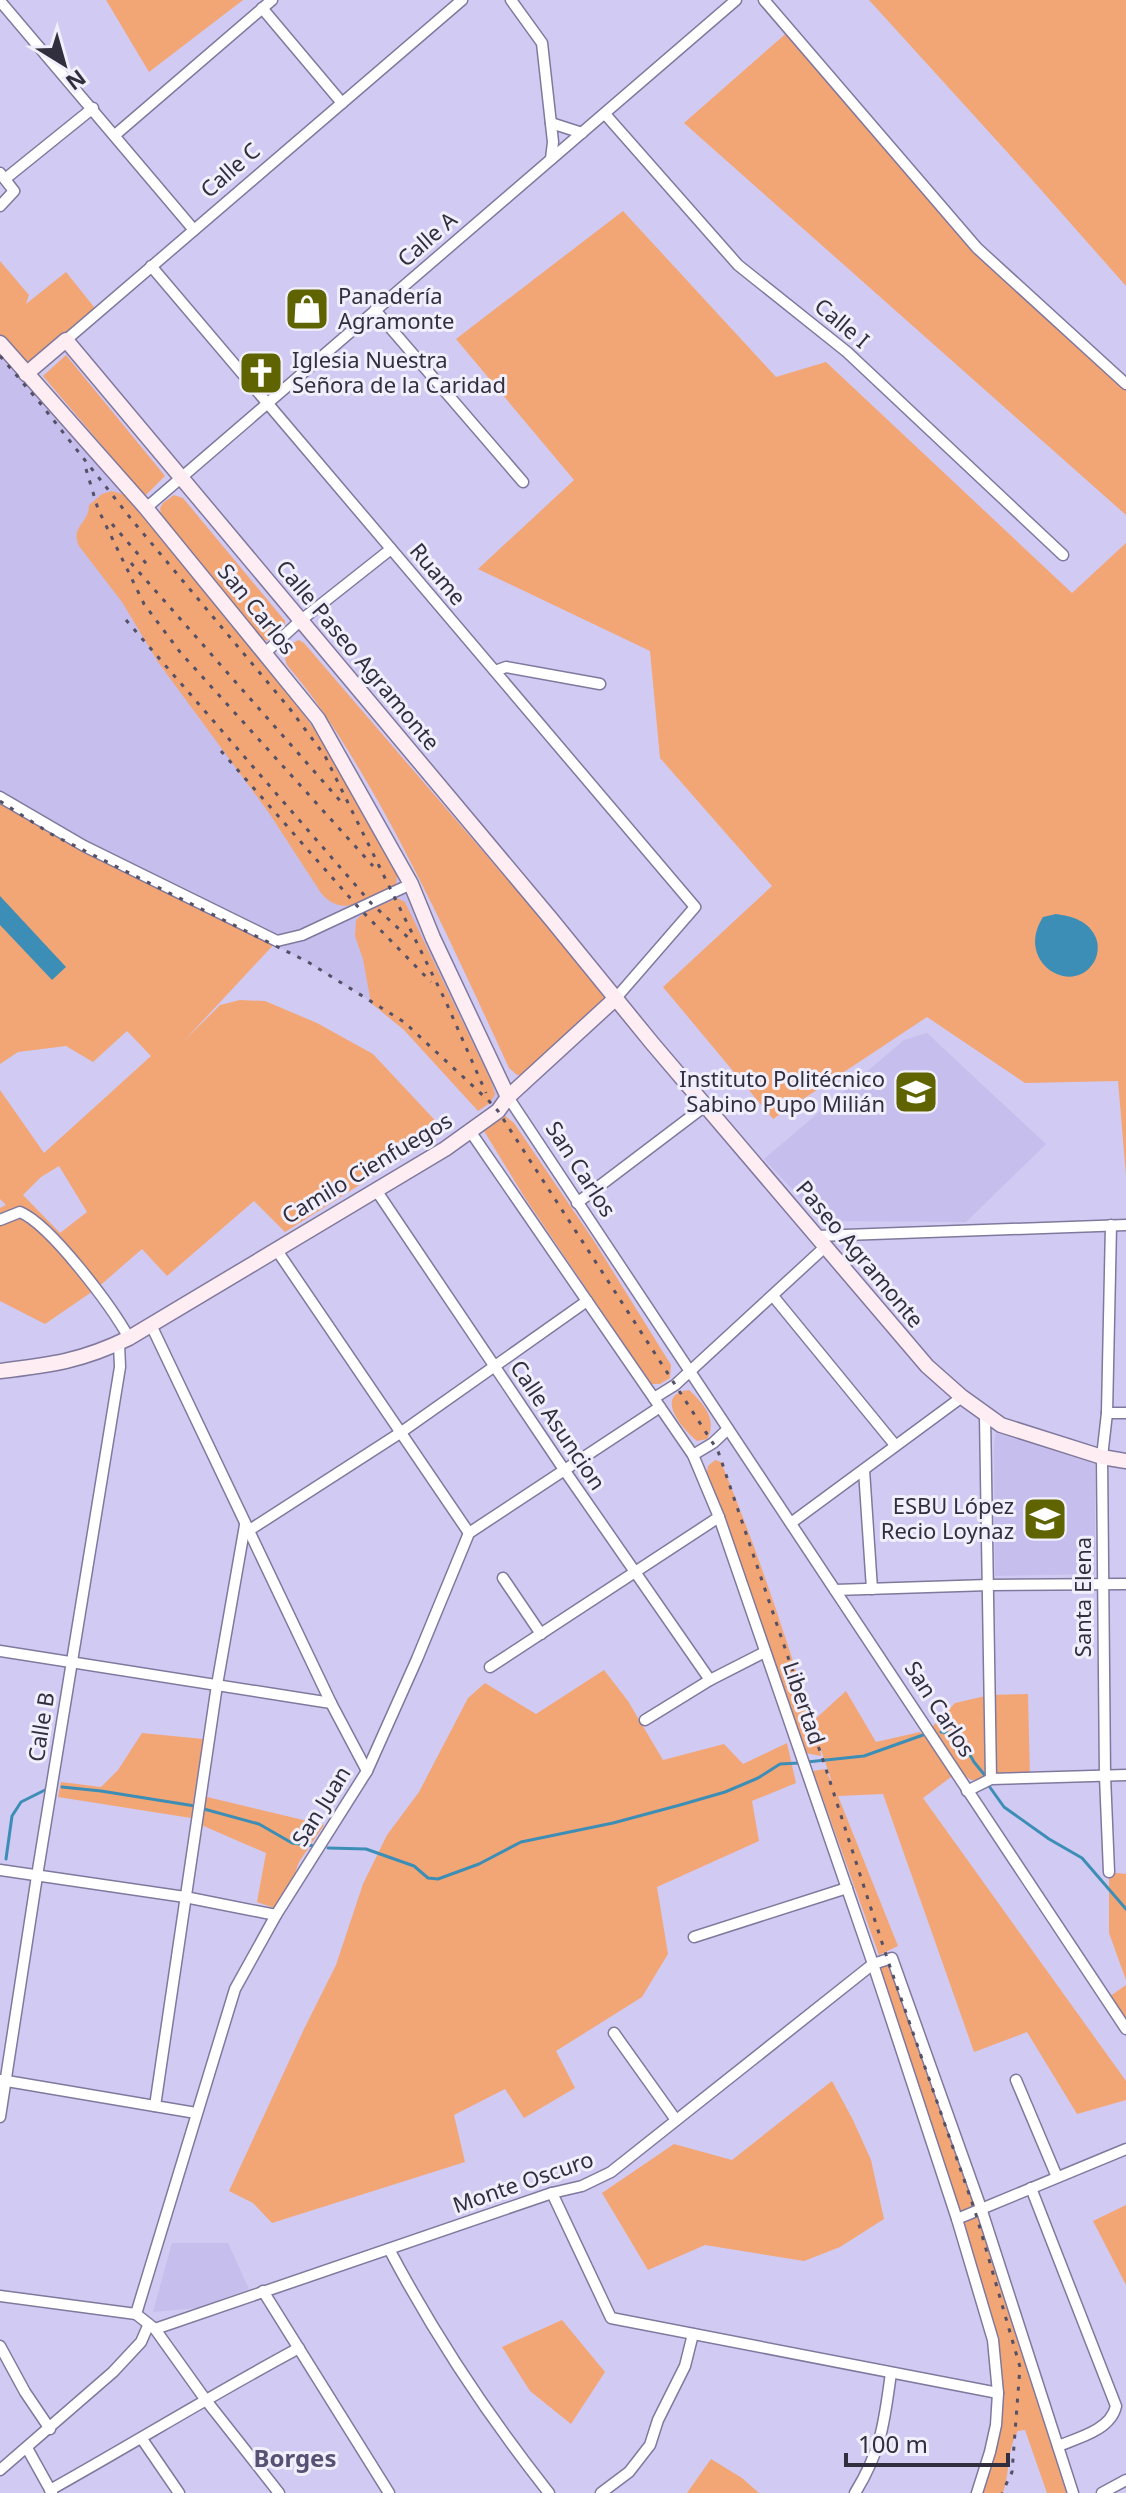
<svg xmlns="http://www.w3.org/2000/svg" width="1126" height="2493" font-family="'Noto Sans',sans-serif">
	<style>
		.built { fill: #c6beec }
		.green { fill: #f3a675; fill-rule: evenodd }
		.water { fill: #3d8eb6 }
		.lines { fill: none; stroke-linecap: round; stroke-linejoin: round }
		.stream { stroke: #3d8eb6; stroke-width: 3 }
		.street-casing { stroke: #80799d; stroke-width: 13 }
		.secondary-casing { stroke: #80799d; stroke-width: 17 }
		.street { stroke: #fff; stroke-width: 10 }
		.secondary { stroke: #feeef4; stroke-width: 14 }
		.rail { stroke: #545066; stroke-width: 3; stroke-dasharray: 4 8; stroke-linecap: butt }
		.labels { text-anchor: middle; stroke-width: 6; stroke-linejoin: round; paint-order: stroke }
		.street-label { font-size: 22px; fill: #312e3e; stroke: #f1effc }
		.poi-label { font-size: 22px; fill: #312e3e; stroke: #f1effc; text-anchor: start }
		.neighbourhood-label { font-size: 24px; font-weight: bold; fill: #575173; stroke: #f1effc }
	</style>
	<rect width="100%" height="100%" fill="#d1caf2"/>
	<g class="built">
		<polygon points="0,343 318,719 400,861 508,1097 498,1111 404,1022 308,962 51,834 0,801"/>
		<polygon points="927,1033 1046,1144 966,1222 822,1221 764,1159 904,1040"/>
		<polygon points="996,1433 1095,1464 1095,1574 995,1576 994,1445"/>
		<polygon points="172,2243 228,2243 249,2289 197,2308 153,2312"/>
	</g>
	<g class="green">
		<polygon points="106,0 243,0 149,72"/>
		<polygon points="869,0 1126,0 1126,286 1027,174"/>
		<polygon points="790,30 977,248 1126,384 1126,515 684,123"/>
		<polygon points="623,211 776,377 826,362 1072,593 1126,543 1126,1175 1118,1081 1025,1083 927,1017 773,1119 663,987 772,886 660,758 650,651 478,569 574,480 456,339"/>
		<polygon points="0,261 29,295 26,304 66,272 98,312 26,374 0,343"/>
		<polygon points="66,355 165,476 145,496 43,376"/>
		<path d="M112,491L125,495L304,715L319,736L397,876L396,885C370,898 344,920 321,893L269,813L158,662L122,602L79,546C70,526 89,524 89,505L102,494Z"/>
		<polygon points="174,495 183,498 285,621 285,625 267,641 263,639 161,514 160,508 163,503"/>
		<path d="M299,640L304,643L602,990L605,997L602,1002L522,1075H517L509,1068C468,979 427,889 379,803C351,754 323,707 287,665C282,652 286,645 299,640Z"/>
		<path d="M0,801L51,834L277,941L183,1042L220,1005L240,1000L265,1001L317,1023L373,1054L445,1131L285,1232L254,1201L167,1276L142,1249L96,1289L45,1324L0,1301V1208L6,1205L0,1199V1090L44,1153L151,1056L127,1031L93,1062L66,1046L18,1052L0,1064ZM59,1166L87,1212L60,1233L23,1195L41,1177Z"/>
		<polygon points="397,898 405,902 491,1081 495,1094 490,1103 478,1111 404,1030 371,1003 363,959 355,936 356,920 364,913"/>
		<polygon points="504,1115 514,1123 594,1241 671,1365 670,1378 660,1384 651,1384 525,1198 484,1131"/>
		<path d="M689,1390C703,1403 718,1420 707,1439L697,1441C682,1429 653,1394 689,1390Z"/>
		<path d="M715,1460L721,1462C756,1547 785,1633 812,1722L846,1691L876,1742L920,1732L955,1767L931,1728L955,1703L990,1695L1028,1694L1030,1778L971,1780L959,1771L923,1798L1126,2081V2100L1077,2114L1027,2032L974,2052L883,1794L838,1796L898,1946L879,1955L813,1771L825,1769L833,1785L820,1747L821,1756L806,1753L707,1472L708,1466Z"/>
		<polygon points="604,1670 628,1701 663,1760 724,1744 743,1764 787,1743 796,1783 752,1801 759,1841 657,1887 668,1954 642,1997 556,2051 575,2088 524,2118 505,2089 454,2115 465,2162 272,2223 253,2203 229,2191 304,2029 336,1965 363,1884 387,1835 419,1792 468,1698 485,1683 536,1714"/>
		<polygon points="142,1733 203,1739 191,1818 58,1797 61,1782 101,1787 118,1770"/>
		<polygon points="203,1796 324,1825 299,1862 291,1884 274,1908 257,1902 266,1853 199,1824"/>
		<polygon points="1109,1872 1126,1874 1126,1980 1109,1933"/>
		<path d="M892,1958L1073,2493H1047L1025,2430L1018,2431C1007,2448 1010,2473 1003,2493H977L996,2425L993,2340L873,1964Z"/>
		<polygon points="1126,1985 1126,2029 1106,1999"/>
		<polygon points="832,2081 853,2120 871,2160 884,2219 840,2247 804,2261 705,2245 648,2270 602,2193 674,2144 732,2160"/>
		<polygon points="1126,2205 1126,2285 1093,2221"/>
		<polygon points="562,2320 605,2372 571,2424 530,2391 502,2347"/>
		<polygon points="711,2459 742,2478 759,2493 687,2493"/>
	</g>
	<g class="water">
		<polygon points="0,896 66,967 52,980 0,925"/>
		<path d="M1056,914C1072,916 1089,921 1096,938C1099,946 1098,955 1094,962C1072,998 1014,962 1043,917Z"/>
	</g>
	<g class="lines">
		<g class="stream">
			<polyline points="941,1732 958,1734 974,1762 987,1778"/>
			<polyline points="807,1762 864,1756 923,1735"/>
			<polyline points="989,1786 1004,1807 1049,1839 1082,1858 1126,1909"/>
			<polyline points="62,1787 101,1791 195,1806"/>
			<polyline points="204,1809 259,1824 292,1843 315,1846"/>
			<polyline points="328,1848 366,1849 414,1866 428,1878 438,1879 479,1864 521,1842 613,1823 680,1805 725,1792 758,1778 780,1764 799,1763"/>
			<polyline points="6,1859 12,1816 21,1802 45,1790"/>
		</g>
		<g class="street-casing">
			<g id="street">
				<polyline points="511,0 542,43 553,142 551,159"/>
				<polyline points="764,0 977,248 1126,384"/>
				<polyline points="0,1 194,230"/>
				<polyline points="262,8 342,103"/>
				<polyline points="605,114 738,265 847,352 1063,555"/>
				<polyline points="551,123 582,133"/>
				<polyline points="115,135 272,0"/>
				<polyline points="0,173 14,191 0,206"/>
				<polyline points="5,179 93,108"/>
				<polyline points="151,266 695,907 616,998"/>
				<polyline points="375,310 523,482"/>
				<polyline points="66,340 462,0"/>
				<polyline points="146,508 736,0"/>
				<polyline points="265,653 300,621 391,549"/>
				<polyline points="495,671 506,667 600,684"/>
				<polyline points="0,797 84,846 277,941 302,935 411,884"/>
				<polyline points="508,1097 1126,2029"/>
				<polyline points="470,1131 693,1455 719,1517 873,1964 957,2219 993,2340 998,2393 996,2425 990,2452 977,2493"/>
				<polyline points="376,1190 565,1471 710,1680"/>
				<polyline points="577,1203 705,1106"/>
				<path d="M0,1220L20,1212C51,1225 112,1307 129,1338"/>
				<polyline points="817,1236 1126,1225"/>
				<polyline points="276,1249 469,1533"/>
				<polyline points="773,1296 895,1445"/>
				<polyline points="151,1325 331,1703 367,1771"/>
				<polyline points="654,1398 675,1385 826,1246"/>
				<polyline points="1107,1413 1126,1413"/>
				<polyline points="985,1415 991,1779"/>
				<polyline points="693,1455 713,1443 728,1429"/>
				<polyline points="864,1470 872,1589"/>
				<polyline points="791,1523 962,1397"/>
				<polyline points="248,1531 400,1433 587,1301"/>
				<polyline points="503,1578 541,1634"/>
				<polyline points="835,1590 989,1585 1126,1584"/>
				<polyline points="0,1651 331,1703"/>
				<polyline points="490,1667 719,1517"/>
				<polyline points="645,1720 710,1680 765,1652"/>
				<polyline points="967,1791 991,1779 1126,1775"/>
				<polyline points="0,1870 185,1897 276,1915"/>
				<polyline points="1109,1872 1105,1776 1102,1457 1107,1413 1111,1225"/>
				<polyline points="694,1937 847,1888"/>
				<polyline points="614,2033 676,2120"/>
				<polyline points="1,2080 196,2113"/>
				<polyline points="1016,2080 1057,2177"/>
				<polyline points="155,2106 217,1685 245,1525"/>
				<polyline points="0,2117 37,1876 120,1367 119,1343"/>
				<path d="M1031,2188L1116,2406C1111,2430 1078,2438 1058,2446"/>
				<polyline points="552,2193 611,2318 998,2393"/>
				<polyline points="957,2219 1126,2149"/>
				<path d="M389,2249C435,2336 488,2416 549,2493"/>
				<polyline points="263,2291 389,2493"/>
				<polyline points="0,2296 136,2314"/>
				<polyline points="136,2314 235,1989 276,1915 367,1771 417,1659 469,1533 660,1407"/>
				<polyline points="136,2314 155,2329 205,2399 279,2493"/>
				<polyline points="155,2329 552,2193 582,2186 611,2172 873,1964 892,1958 981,2208 1073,2493"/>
				<polyline points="0,2346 25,2392 50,2429"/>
				<polyline points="142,2439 179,2493"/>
				<polyline points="27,2448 52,2493"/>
				<polyline points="0,2470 113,2372 141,2342 148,2326"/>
				<path d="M50,2490C134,2443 215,2393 299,2348"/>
				<polyline points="601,2493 629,2472 650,2445 658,2420 685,2366 693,2334"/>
				<path d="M855,2493C882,2449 884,2423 891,2373"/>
				<polyline points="1102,2493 1126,2480"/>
			</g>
		</g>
		<g class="secondary-casing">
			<g id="secondary">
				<polyline points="0,343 146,508 318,719 411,884 433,938 508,1097"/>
				<polyline points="26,374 66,340 551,919 652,1043 927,1366 962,1397 1001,1425 1102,1457 1126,1461"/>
				<path d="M0,1371C51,1365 82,1361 129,1338L445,1149L498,1111L508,1097L616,998"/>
			</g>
		</g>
		<use href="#street" class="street"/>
		<use href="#secondary" class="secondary"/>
		<g class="rail">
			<polyline points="0,356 40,403 132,520 290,709 325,756 446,1002 486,1093"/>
			<polyline points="86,469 98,509 144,604 180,652 373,866"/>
			<polyline points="112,524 151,569"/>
			<polyline points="131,563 342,803"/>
			<polyline points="126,620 371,903 413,942"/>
			<polyline points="221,751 359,908 431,982"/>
			<polyline points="0,801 51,834 308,962 404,1022 489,1101 498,1111 718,1451 825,1766 887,1958 975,2211 1020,2367 1012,2472 1002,2493"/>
		</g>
	</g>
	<defs>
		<g id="shop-square" transform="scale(2.3)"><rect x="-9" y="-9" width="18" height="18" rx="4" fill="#5f6400" stroke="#f1effc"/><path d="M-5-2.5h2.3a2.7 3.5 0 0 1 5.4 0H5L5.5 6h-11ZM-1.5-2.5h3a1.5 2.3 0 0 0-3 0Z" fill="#fff"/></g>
		<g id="church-square" transform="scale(2.3)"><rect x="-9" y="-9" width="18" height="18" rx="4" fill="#5f6400" stroke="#f1effc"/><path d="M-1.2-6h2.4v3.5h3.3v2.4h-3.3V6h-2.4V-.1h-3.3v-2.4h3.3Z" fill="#fff"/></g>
		<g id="school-square" transform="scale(2.3)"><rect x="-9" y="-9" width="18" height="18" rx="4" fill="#5f6400" stroke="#f1effc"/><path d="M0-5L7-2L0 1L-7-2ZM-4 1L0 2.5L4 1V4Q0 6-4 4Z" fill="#fff"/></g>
	</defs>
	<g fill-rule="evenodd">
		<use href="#shop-square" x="307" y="309"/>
		<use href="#church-square" x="261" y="373"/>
		<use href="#school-square" x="916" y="1092"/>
		<use href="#school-square" x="1045" y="1519"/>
	</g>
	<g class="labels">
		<g class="street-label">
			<text transform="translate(230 170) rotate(-41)" y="8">Calle C</text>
			<text transform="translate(427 239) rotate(-41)" y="8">Calle A</text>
			<text transform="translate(842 323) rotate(40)" y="8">Calle I</text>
			<text transform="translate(438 574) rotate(50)" y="8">Ruame</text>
			<text transform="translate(257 609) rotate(51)" y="8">San Carlos</text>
			<text transform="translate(358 655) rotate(50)" y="8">Calle Paseo Agramonte</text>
			<text transform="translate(367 1168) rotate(-31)" y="8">Camilo Cienfuegos</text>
			<text transform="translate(581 1169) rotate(57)" y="8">San Carlos</text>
			<text transform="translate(860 1254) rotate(50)" y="8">Paseo Agramonte</text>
			<text transform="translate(558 1425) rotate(56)" y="8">Calle Asuncion</text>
			<text transform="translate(1083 1597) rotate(-90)" y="8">Santa Elena</text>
			<text transform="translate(804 1703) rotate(71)" y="8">Libertad</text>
			<text transform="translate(940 1709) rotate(57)" y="8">San Carlos</text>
			<text transform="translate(41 1727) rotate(-81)" y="8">Calle B</text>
			<text transform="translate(321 1806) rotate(-58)" y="8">San Juan</text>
			<text transform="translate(523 2182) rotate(-19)" y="8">Monte Oscuro</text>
		</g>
		<g class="poi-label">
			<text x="338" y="304">Panadería<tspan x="338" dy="25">Agramonte</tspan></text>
			<text x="292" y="368">Iglesia Nuestra<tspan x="292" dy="25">Señora de la Caridad</tspan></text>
			<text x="885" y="1087" text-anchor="end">Instituto Politécnico<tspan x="885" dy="25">Sabino Pupo Milián</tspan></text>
			<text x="1014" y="1514" text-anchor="end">ESBU López<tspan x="1014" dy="25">Recio Loynaz</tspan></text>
		</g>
		<g class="neighbourhood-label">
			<text x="295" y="2467">Borges</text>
		</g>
	</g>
	<g transform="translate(64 64) rotate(143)" stroke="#f1effc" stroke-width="6" paint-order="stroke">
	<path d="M0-6L14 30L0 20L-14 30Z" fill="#312e3e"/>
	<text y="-12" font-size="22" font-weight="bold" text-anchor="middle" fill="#312e3e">N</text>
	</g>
	<path d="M846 2453v12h162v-12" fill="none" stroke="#312e3e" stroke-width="4"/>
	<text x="858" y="2453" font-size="24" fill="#312e3e" stroke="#f1effc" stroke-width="6" paint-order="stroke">100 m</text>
</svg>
